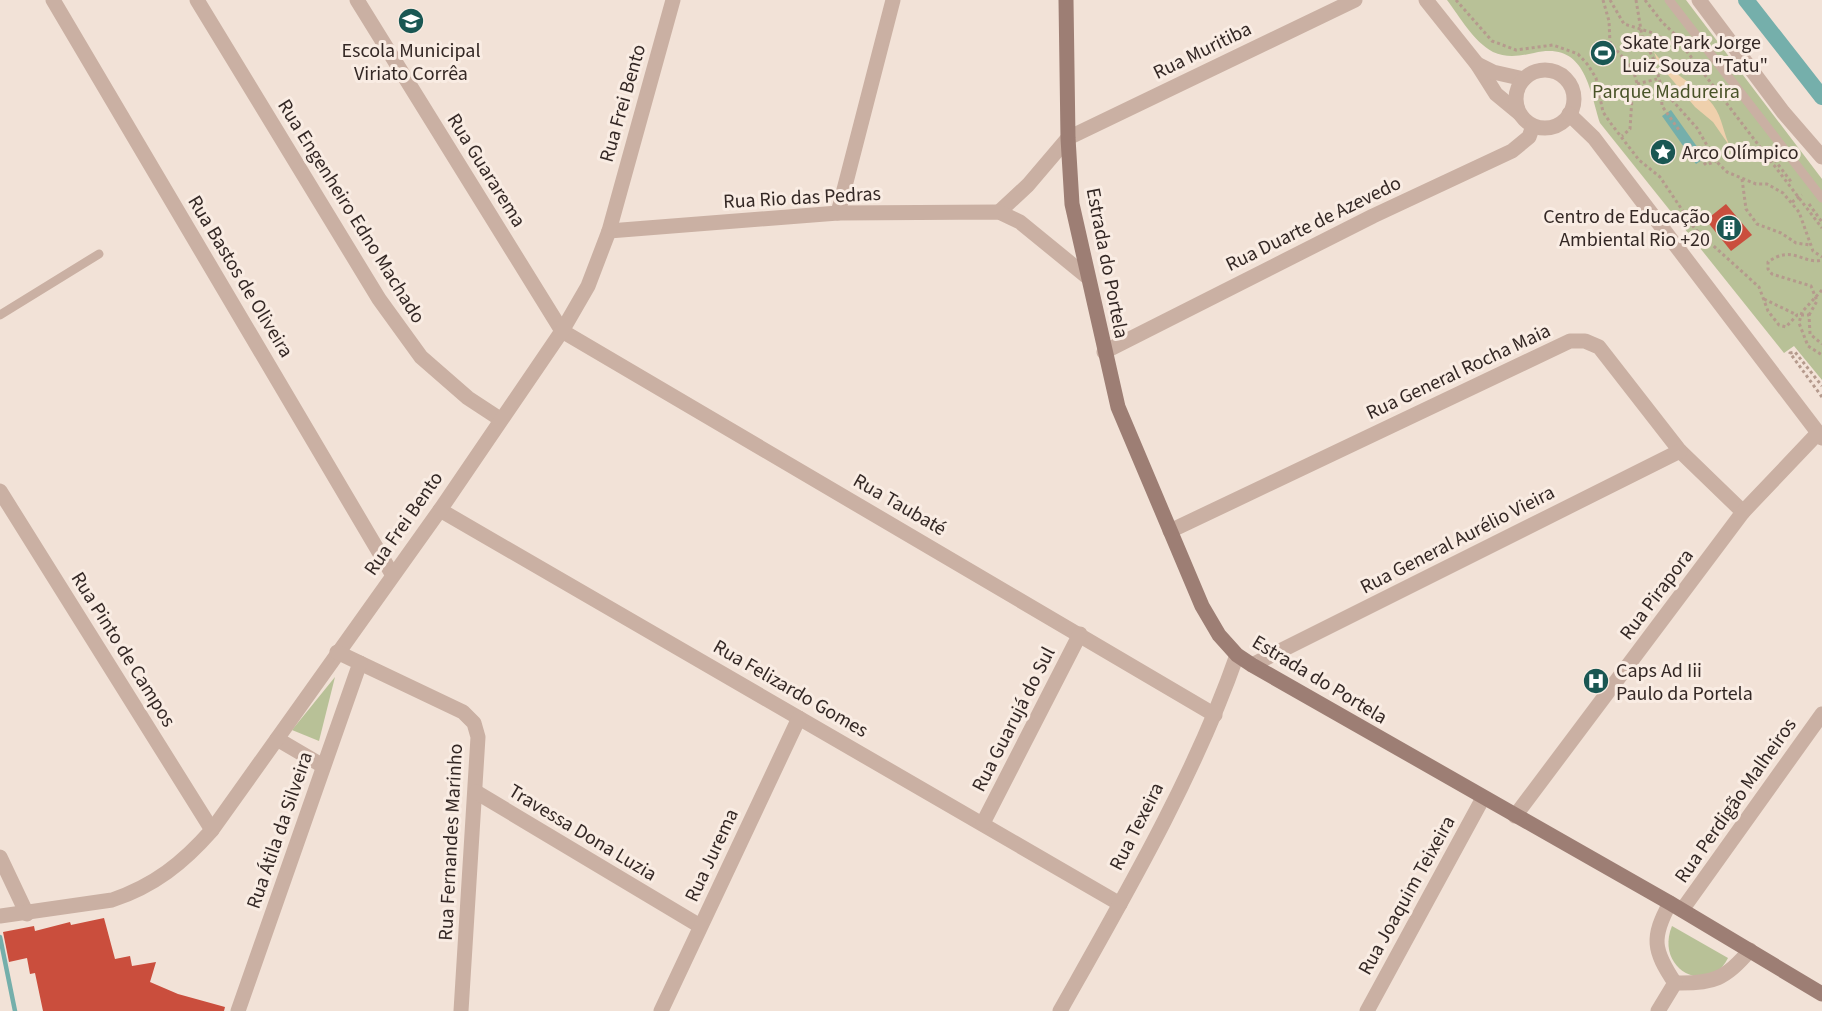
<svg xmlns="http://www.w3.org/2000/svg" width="1822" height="1011" font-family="'Source Sans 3',sans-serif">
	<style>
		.green { fill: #b8c197 }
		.sand { fill: #efd0ac }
		.water { fill: #75afab }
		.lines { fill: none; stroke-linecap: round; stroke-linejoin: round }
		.stream { stroke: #75afab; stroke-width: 4.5 }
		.canal { stroke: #75afab; stroke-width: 16 }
		.building { fill: #ca4e3d }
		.path { stroke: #b59a8d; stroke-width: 3; stroke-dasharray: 3 3; stroke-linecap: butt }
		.service { stroke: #cab0a3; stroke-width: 9 }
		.minor { stroke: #cab0a3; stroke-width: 15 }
		.tertiary { stroke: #cab0a3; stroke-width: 15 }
		.secondary { stroke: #9d7e74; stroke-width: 15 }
		.labels { text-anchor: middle; stroke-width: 6; stroke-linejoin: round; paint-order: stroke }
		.poi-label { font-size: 20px; fill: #342825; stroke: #f9ece3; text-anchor: start }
		.street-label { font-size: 20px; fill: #342825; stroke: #f9ece3 }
		.park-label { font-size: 20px; fill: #495328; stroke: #f9ece3 }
	</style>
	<rect width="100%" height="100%" fill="#f2e2d7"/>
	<g class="green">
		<path d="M1447,0H1686L1822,179V380L1794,346L1784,353L1600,123C1589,88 1585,41 1534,53C1520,56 1506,58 1493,52C1473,41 1460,17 1447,0Z"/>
		<polygon points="335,677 319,741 292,730"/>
		<path d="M1672,926L1728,958C1709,997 1654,970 1672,926Z"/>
	</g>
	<path class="sand" d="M1654,52C1671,75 1697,83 1713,105C1723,118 1723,134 1731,148L1713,122L1695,107L1658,63Z"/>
	<polygon class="water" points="1671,110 1705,158 1696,164 1662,116"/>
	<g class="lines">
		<polyline class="stream" points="0,937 15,1011"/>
		<polyline class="canal" points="1746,0 1822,97"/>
	</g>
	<g class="building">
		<polygon points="1726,204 1752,235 1731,251 1706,220"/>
		<polygon points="104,918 115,959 130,956 132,966 156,962 150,982 178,994 225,1007 224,1011 43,1011 35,973 30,974 27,958 9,962 3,932 34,926 35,931 70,922 71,925"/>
	</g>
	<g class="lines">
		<g class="path">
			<polyline points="1456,0 1492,41 1516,50 1553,45 1578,54 1588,65 1596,78 1603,112 1612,125 1639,160 1660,177 1695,229 1759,287 1768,311 1779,325 1786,327 1797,315 1809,315 1810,334 1822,344"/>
			<polyline points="1603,0 1609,21 1610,43 1633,69 1638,87 1632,98 1630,129 1622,136"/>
			<polyline points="1610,0 1624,24 1650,32 1685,49 1822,228"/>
			<polyline points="1636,0 1642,36 1654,60 1662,89 1697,128 1716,161 1727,172 1756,184 1767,184 1783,193 1799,212 1813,251 1822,257"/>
			<polyline points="1645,0 1662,22 1688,47"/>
			<polyline points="1637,84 1657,79"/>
			<polyline points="1661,90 1662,106 1679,130"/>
			<polyline points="1689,144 1706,165 1716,161"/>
			<polyline points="1771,155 1792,183"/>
			<polyline points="1742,179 1746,209 1757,224 1781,233 1796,243 1810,245"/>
			<polyline points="1792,202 1802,195"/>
			<polyline points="1809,204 1822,222"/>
			<polyline points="1822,290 1802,312 1799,323 1808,346 1822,355"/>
			<polyline points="1764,299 1797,315"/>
			<path d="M1809,315L1817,301L1811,286L1772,274L1768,269V262C1793,244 1803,265 1822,260"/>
			<polyline points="1822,397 1790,353 1795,352 1822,386"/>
		</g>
		<g class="service">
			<polyline points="1669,0 1822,198"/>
			<polyline points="0,315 99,254"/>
		</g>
		<g class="minor">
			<polyline points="53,0 392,574"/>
			<polyline points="197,0 379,299 421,357 468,398 500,419"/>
			<polyline points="357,0 562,331 1215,715"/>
			<polyline points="1426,0 1477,64 1496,94 1519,113"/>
			<polyline points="1699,0 1783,112 1822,157"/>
			<polyline points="1477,64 1493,72 1524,79"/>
			<circle cx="1545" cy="99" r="29"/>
			<polyline points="1569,114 1594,138 1822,438"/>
			<polyline points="1068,138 1355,0"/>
			<polyline points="838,213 893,0"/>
			<polyline points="1104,352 1373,216 1512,151 1529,137 1533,126"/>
			<polyline points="0,491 212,830"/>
			<polyline points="440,510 1120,904"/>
			<polyline points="1170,531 1570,341 1585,341 1599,347 1680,451 1743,512"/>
			<polyline points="360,663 463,712 474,723 478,737 461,1011"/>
			<polyline points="1252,665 1680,451"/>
			<polyline points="476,792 700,926"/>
			<polyline points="1515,816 1743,512 1818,433"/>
			<polyline points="983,823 1080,634"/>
			<polyline points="0,857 27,914"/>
			<path d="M1670,903C1651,938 1653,950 1675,983"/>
			<polyline points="1682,910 1822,714"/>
			<path d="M1675,983C1713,984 1726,979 1750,950"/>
			<polyline points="661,1011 799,718"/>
			<path d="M1060,1011C1123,899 1195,776 1237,655"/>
			<polyline points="1367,1011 1483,798"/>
			<polyline points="1658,1011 1675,983"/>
		</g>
		<g class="tertiary">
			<polyline points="999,212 1028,185 1068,138"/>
			<polyline points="609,231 838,213 999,212 1020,222 1086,276"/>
			<polyline points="277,739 323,766"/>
			<path d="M0,916L112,900C154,886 183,863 212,830L440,510L562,331L588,286L609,231L673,0"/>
			<polyline points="238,1011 360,663 337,652"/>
		</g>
		<polyline class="secondary" points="1066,0 1068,138 1072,204 1118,407 1202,606 1219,635 1237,655 1252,665 1670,903 1822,994"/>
	</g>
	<defs>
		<g id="school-disc" transform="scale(1.35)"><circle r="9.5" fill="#1a5753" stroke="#f9ece3"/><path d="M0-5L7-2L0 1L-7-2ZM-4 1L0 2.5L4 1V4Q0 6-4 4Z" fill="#fff"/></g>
		<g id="stadium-disc" transform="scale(1.35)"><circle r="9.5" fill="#1a5753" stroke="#f9ece3"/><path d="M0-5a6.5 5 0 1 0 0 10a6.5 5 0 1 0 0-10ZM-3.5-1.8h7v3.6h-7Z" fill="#fff"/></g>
		<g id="sight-disc" transform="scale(1.35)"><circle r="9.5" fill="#1a5753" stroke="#f9ece3"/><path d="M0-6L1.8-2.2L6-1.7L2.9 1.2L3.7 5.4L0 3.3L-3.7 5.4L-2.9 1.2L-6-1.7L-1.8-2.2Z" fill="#fff"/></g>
		<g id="building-disc" transform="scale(1.35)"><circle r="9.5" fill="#1a5753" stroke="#f9ece3"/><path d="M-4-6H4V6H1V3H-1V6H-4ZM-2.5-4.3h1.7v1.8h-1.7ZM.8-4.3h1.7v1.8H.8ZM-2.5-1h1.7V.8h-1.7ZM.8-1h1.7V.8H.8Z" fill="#fff"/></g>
		<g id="hospital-disc" transform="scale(1.35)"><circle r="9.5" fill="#1a5753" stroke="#f9ece3"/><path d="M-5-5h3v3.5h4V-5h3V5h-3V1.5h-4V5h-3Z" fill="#fff"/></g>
	</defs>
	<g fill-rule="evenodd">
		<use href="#school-disc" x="411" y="21"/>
		<use href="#stadium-disc" x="1603" y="53"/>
		<use href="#sight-disc" x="1663" y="152"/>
		<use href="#building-disc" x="1729" y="228"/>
		<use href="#hospital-disc" x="1596" y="681"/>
	</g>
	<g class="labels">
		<g class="poi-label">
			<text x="1622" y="49">Skate Park Jorge<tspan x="1622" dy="23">Luiz Souza "Tatu"</tspan></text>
			<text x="411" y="57" text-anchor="middle">Escola Municipal<tspan x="411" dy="23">Viriato Corrêa</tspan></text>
			<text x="1682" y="159">Arco Olímpico</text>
			<text x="1710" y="223" text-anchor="end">Centro de Educação<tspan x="1710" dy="23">Ambiental Rio +20</tspan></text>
			<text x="1616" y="677">Caps Ad Iii<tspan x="1616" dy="23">Paulo da Portela</tspan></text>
		</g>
		<g class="street-label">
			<text transform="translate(1202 50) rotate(-26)" y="7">Rua Muritiba</text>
			<text transform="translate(622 103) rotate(-74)" y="7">Rua Frei Bento</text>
			<text transform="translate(487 170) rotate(58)" y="7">Rua Guararema</text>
			<text transform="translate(802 197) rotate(-3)" y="7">Rua Rio das Pedras</text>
			<text transform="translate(352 211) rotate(58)" y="7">Rua Engenheiro Edno Machado</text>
			<text transform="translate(1313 223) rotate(-26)" y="7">Rua Duarte de Azevedo</text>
			<text transform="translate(1108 263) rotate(79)" y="7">Estrada do Portela</text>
			<text transform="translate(241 276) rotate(59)" y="7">Rua Bastos de Oliveira</text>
			<text transform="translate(1458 371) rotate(-25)" y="7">Rua General Rocha Maia</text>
			<text transform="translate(900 504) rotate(30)" y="7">Rua Taubaté</text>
			<text transform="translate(403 523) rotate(-55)" y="7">Rua Frei Bento</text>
			<text transform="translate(1457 539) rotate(-27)" y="7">Rua General Aurélio Vieira</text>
			<text transform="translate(1656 594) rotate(-53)" y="7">Rua Pirapora</text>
			<text transform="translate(124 649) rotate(58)" y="7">Rua Pinto de Campos</text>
			<text transform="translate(1320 679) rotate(31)" y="7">Estrada do Portela</text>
			<text transform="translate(791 688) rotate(30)" y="7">Rua Felizardo Gomes</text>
			<text transform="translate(1013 719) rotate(-63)" y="7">Rua Guarujá do Sul</text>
			<text transform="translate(1735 800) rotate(-55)" y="7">Rua Perdigão Malheiros</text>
			<text transform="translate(1136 826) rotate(-63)" y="7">Rua Texeira</text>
			<text transform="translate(279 830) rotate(-71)" y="7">Rua Átila da Silveira</text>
			<text transform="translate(583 832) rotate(31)" y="7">Travessa Dona Luzia</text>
			<text transform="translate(450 842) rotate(-87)" y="7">Rua Fernandes Marinho</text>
			<text transform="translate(711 855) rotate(-65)" y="7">Rua Jurema</text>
			<text transform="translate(1406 895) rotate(-61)" y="7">Rua Joaquim Teixeira</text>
		</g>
		<g class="park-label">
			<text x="1666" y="98">Parque Madureira</text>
		</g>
	</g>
</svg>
